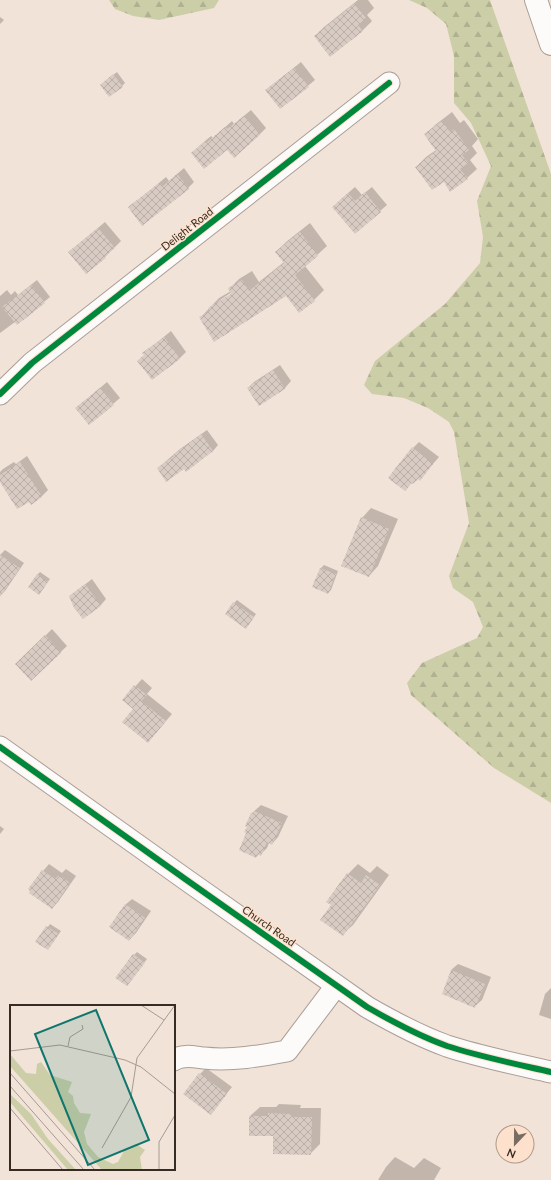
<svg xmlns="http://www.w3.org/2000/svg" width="551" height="1180" font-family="Lato,sans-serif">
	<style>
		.forest { fill: url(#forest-firs) }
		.shadow { fill: #0003; fill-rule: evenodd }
		.building { fill: url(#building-cross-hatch) }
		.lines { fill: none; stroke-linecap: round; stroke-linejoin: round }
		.minor-casing { stroke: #aa9f97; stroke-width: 23 }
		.highway-casing { stroke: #aa9f97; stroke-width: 24 }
		.minor { stroke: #fdfbf9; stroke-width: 21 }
		.highway { stroke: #fdfbf9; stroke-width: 22 }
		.cycleway-casing { stroke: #fde1cd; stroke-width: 8 }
		.cycleway { stroke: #00873e; stroke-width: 6 }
		.labels { text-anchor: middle; stroke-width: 3; stroke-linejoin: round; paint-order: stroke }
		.street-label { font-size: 11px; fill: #362c24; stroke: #fde1cd }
		.inset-road { fill: none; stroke: #a79a90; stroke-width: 1 }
		.view { fill: #0f766e; fill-opacity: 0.15; stroke: #0f766e; stroke-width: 2 }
		.inset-edge { fill: none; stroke: #362c24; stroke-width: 2 }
	</style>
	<defs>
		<pattern id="forest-firs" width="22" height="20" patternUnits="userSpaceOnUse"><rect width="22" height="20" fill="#cccea8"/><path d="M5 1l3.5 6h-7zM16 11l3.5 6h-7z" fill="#b0b190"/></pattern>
		<pattern id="building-cross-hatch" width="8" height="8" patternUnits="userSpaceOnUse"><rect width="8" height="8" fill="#d8cbc3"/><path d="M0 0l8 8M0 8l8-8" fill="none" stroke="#baaea7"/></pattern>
	</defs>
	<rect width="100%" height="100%" fill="#f2e3d8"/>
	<g class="forest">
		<polygon points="109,0 219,0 214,8 159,20 133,16 115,9"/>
		<polygon points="409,0 490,0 551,174 551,803 494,768 411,695 407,683 422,663 477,638 483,627 473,602 453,588 449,576 469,523 454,432 449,422 428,408 404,398 372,394 364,385 375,361 445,304 480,263 483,237 477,201 491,166 471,123 454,103 454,56 446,24 427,8"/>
	</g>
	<g class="shadow">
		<polygon points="358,0 368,0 374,8 367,15 372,21 363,30 330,55 315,36 324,27"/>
		<polygon points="0,17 4,20 0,24"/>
		<polygon points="301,62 315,80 281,108 266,90"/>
		<polygon points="117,72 125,83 122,86 104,82"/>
		<polygon points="251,110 266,128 259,135 227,149 198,147 211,136 213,138 232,121 234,124"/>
		<polygon points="452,112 460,123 464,120 478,139 472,146 477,153 470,160 477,169 467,178 444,181 416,167 426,157 436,150 425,135 435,125"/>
		<polygon points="184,168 194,182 188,188 129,208 166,177 169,181"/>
		<polygon points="355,187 362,195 372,187 387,205 355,232 340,200"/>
		<polygon points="105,222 121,241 105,257 86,272 76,246"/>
		<path d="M310,223L327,246L305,266L324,290L314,300L299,312L286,295L201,317L219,298L231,291L229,289L239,279L252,271L259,282L284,262L276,252L286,242ZM235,290L236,292L216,303L220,300Z"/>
		<polygon points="37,280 50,297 17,324 15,322 0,333 0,296 7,290 11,295 15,291 18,295"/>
		<polygon points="171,331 186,352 180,358 152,379 144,353"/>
		<polygon points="280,365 291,381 285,388 259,405 248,388 254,382"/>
		<polygon points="107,382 120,398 113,404 76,408"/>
		<polygon points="207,430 218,445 213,451 186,470 184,468 158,468 180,449"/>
		<polygon points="419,442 439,457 420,479 413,448"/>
		<polygon points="27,456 48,490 42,496 31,503 0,481 0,472 3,469 14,462 16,464"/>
		<polygon points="371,508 398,519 378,566 369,576 362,518"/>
		<polygon points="5,550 24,563 5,591 0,596 0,555"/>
		<polygon points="324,565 338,571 331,590 328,593 321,568"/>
		<polygon points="40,572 50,579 42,590 37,575"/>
		<polygon points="92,579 106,599 100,606 70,596"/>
		<polygon points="237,600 256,614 249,624 234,603"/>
		<polygon points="52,629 67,646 31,680 17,664"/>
		<polygon points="142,679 152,688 147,694 172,714 154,735 134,709 123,700"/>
		<polygon points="261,805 288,816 278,837 272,844 269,843 267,848 260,855 259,854 256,857 248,833 251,814"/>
		<polygon points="0,826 4,829 0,834"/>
		<polygon points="49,864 62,873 66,869 76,876 58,902 52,908 43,871"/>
		<polygon points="358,864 370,873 377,866 389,875 353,925 343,934 333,905 348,874"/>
		<polygon points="132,899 151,911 136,933 129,940 125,905"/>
		<polygon points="50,924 61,931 48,949 37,942"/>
		<polygon points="137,952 147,959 127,985 134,955"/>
		<polygon points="458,964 491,977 482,1000 475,1006 451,970"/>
		<polygon points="551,988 551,1019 539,1015 545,994"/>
		<polygon points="206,1068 232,1087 211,1113 200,1074"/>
		<polygon points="279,1104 301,1105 300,1108 321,1108 320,1144 310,1154 274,1135 250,1116 260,1107 276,1107"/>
		<polygon points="395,1157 414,1168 424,1158 441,1168 434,1180 378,1180 386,1167"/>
	</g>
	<g class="building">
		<polygon points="354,4 366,18 358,25 363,31 330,57 314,36"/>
		<polygon points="294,68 309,87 280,109 265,90"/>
		<polygon points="113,74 123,87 109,97 100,85"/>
		<polygon points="244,116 260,135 234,158 227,150 204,169 191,153 204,142 206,143 225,127 227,129"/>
		<polygon points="442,121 450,132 454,129 469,150 462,155 468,163 460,169 468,179 450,192 444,182 432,190 415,167 436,151 424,134"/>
		<polygon points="177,174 189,189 142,226 128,207 159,183 162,187"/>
		<polygon points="365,192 381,212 355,234 332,207 348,193 355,201"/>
		<polygon points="98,228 115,248 104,257 106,258 86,274 68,252"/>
		<polygon points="300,232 318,256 295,275 315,301 299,313 286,296 214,342 199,317 210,311 208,308 231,294 228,288 242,280 249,291 284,263 275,252"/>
		<polygon points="31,285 45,303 17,325 2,307"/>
		<polygon points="164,337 180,359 152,380 137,361 144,355 142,353"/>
		<polygon points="273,370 285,389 259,406 247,388"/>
		<polygon points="100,388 114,405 89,425 75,408"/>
		<polygon points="201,434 213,451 186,472 184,469 166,482 157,468 174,456 173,455"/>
		<polygon points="412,447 433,464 420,481 418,479 413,484 412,483 405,491 388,478"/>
		<polygon points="20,462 42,497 31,505 29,502 17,509 0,482 0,475"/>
		<polygon points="361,517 389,529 369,577 341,566"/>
		<polygon points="0,555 20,568 0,597"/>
		<polygon points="320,568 336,574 328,594 312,587"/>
		<polygon points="37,574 48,582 39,595 28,587"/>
		<polygon points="85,584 101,606 83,619 74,608 69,596"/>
		<polygon points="233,602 254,617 246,629 225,614"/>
		<polygon points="45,635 61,653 31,681 15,664"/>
		<polygon points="134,685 147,695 141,701 166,721 148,743 122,722 133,709 122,700"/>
		<polygon points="254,811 282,823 272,845 267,842 261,856 257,854 256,858 239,850 246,833 244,832 247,827 245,826 251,813 253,814"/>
		<polygon points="42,870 55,879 59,875 70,883 52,909 29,893 30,891 28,889"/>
		<polygon points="347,873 361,883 366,875 380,885 343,936 320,920 331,905 326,902"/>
		<polygon points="125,904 145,918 129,941 109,927"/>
		<polygon points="46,926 59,934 48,950 35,942"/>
		<polygon points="133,954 145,963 127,986 115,978"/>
		<polygon points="451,970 485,984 475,1008 442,994"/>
		<polygon points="199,1073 227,1094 211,1115 183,1094"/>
		<polygon points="268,1113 291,1114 291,1117 312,1117 311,1155 273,1154 273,1136 249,1136 249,1116 268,1116"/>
	</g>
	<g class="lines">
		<g class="minor-casing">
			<g id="minor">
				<polyline points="0,394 32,363 389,83"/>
				<path d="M0,747L188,881L367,1007C393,1022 419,1036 447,1046C481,1057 516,1064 551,1072"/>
				<path d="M174,1060C183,1054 194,1057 204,1058C232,1061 260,1056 287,1051L336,986"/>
			</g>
		</g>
		<g class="highway-casing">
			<polyline id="highway" points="536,0 551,44"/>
		</g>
		<use href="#minor" class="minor"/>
		<use href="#highway" class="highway"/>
		<g class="cycleway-casing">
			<g id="cycleway">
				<polyline points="0,394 32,363 389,83"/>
				<path d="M0,747L188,881L367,1007C393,1022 419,1036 447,1046C481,1057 516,1064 551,1072"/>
			</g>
		</g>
		<use href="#cycleway" class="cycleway"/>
	</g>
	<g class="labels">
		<g class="street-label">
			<text transform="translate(187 229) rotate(-38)" y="4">Delight Road</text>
			<text transform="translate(269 926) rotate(35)" y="4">Church Road</text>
		</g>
	</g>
	<g transform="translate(10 1005)">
		<rect width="165" height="165" fill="#f2e3d8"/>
		<path d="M0,49L16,68L26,69L27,59L31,57L40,70L62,77L58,87L63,91L64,98L70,108L81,109L74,127L77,139L88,152L103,159L108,157L115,144L126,139L135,145L130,152L132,165H92L0,61ZM0,89L21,109L38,134L66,165H58L0,97Z" fill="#cccea8"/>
		<path class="inset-road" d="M131,0L154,15M58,41L60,32L73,24L72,20M0,46L50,40L115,55L131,62L165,89M0,68L85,165M0,81L74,165M0,103L53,165M92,143L121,92L127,53L165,0M149,165V137L165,110"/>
		<path class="view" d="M86,5L139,135L78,160L25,29Z"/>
		<rect width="165" height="165" class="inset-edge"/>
	</g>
	<g transform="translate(515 1144) rotate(202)"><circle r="19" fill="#fde1cd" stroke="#ad9989"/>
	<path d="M0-3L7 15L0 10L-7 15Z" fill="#786c63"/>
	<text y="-6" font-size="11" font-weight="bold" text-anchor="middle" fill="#362c24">N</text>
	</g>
</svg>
